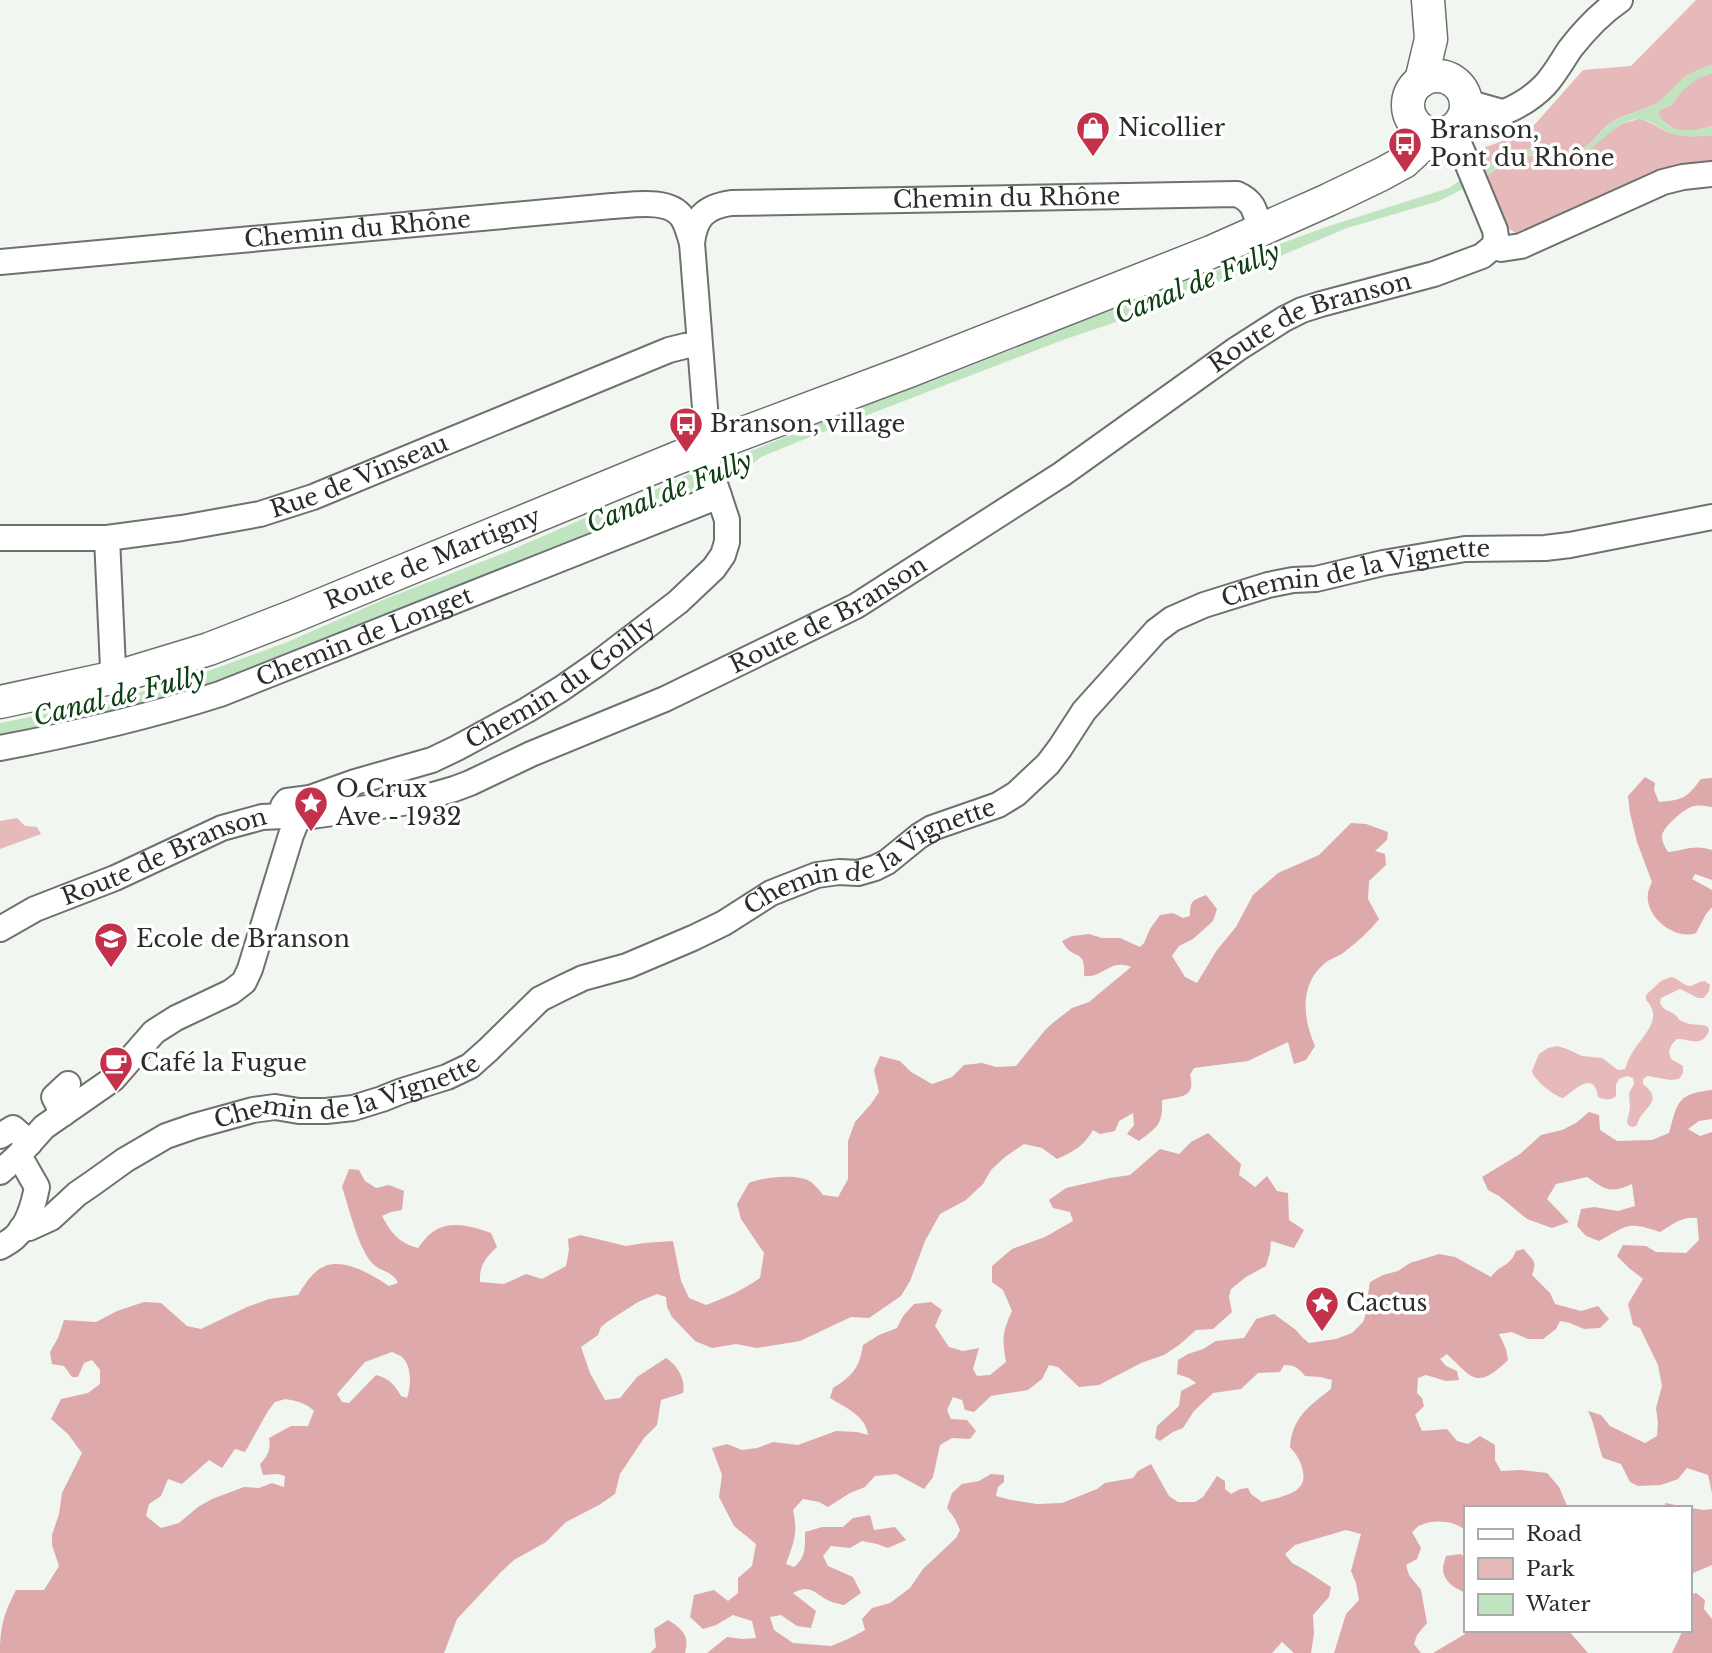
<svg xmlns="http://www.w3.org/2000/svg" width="1712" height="1653" font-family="'Libre Baskerville',serif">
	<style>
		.green { fill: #e6babb }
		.forest { fill: #dda9ab; fill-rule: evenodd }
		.water { fill: #c1e4c0 }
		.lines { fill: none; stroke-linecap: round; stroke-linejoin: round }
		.minor-casing { stroke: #6e726e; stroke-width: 28 }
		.major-casing { stroke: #6e726e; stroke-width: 35 }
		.minor { stroke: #fff; stroke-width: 24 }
		.major { stroke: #fff; stroke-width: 32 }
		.labels { text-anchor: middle; stroke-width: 7; stroke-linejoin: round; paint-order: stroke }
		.poi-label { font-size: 24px; fill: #2b2d2b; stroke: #fff; text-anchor: start }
		.street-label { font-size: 24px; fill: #2b2d2b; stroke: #fff }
		.water-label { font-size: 26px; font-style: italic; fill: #0c4012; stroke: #fff }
	</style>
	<rect width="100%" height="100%" fill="#f1f6f1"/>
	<g class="green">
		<path d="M1696,0H1712V65C1691,71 1677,90 1659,102C1643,112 1624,113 1609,124C1599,132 1592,144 1581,150C1562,159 1546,146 1527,149C1512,152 1495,159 1481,165L1477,150L1528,132L1583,70L1631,66Z"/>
		<path d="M1712,73V126C1688,133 1676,135 1658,116L1659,110L1673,103L1680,92L1692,82L1700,77Z"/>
		<path d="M1638,119C1648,120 1656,126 1665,131C1679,137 1697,137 1712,135V165L1522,237L1506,227L1484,178C1518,151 1528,154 1569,159L1622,124Z"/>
		<polygon points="17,818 25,826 37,827 41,834 0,849 0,821"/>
		<path d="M1671,977C1678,978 1684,986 1690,986C1695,985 1699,981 1705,981L1710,985L1709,991L1704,998H1698L1680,989L1661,998L1660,1003C1664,1011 1667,1009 1674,1014C1681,1019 1676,1019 1684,1022C1691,1026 1700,1023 1708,1027L1709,1031C1701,1048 1692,1039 1677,1039L1672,1044L1669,1051L1671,1059L1683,1066V1073L1679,1079L1670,1080L1648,1076L1643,1079V1084C1666,1102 1641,1107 1637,1125L1633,1127L1629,1126L1627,1122L1630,1108L1629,1093L1634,1084L1633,1078L1627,1076L1619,1079L1616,1085V1096C1611,1101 1604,1100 1598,1097C1594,1068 1573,1092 1563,1098C1554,1096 1534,1080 1532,1071L1539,1054L1548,1048L1557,1046L1567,1049L1582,1056L1602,1058L1618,1070L1625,1069C1627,1063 1629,1058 1632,1053C1641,1037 1665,1019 1646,1000V995L1661,981Z"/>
	</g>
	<g class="forest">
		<path d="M1645,777L1655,783L1654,790L1659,802C1683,800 1687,798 1701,779L1712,778V807C1705,806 1696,804 1689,808C1681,812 1663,827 1662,836C1662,842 1665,847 1668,852C1686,850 1694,844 1712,850V880L1695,874L1692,879L1712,890V907L1706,914L1696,933C1675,941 1644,916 1648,893C1648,892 1651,883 1652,882L1637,842L1630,813L1628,796Z"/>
		<path d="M1351,823L1366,824L1388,832L1387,840L1375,851L1385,854L1386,865L1369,881L1368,899L1379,919C1369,932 1356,943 1343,953C1337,957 1329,959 1324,964C1299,985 1303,1019 1315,1046L1306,1060L1294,1064L1288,1042L1248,1061L1194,1068L1190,1075C1196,1098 1181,1096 1162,1100C1163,1124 1158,1127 1139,1141L1127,1134L1134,1125L1133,1113L1119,1121L1115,1131L1100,1134L1093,1130C1083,1147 1074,1151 1057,1159L1042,1148L1024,1144L1005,1157L991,1170L983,1184L966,1200L940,1214L925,1241L910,1281L901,1296L869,1318L851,1317L800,1341L757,1348L736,1344L712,1348L695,1341L672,1317L667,1307L666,1297L657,1294L638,1302L607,1322L601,1327L598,1335L581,1347L590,1373L605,1400L620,1398L637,1377L666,1358C677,1365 686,1379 683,1393L661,1400L657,1425L644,1438L620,1474L615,1494L599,1505L566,1522L546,1542L514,1560L501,1572L457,1619L444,1653H0C0,1627 4,1613 16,1590H44L59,1566L52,1545V1535L59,1514L62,1493L82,1453L68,1434L51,1419L61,1399L88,1393L100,1384V1370L92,1360L84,1363L78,1377H72L64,1366L52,1364L50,1352L58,1338L64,1320L96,1322L117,1311L144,1302L161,1303L187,1326L201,1329L247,1307L269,1299L298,1295C305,1284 313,1271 325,1266C345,1258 374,1276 389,1286L398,1283C393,1271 381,1272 373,1264C358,1249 349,1207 342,1187L349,1169L359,1170L365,1181L376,1188L389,1185L404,1191L402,1210L391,1212L382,1216C391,1233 399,1243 418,1248C422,1243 425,1238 430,1234C448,1219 471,1226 491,1233L497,1247C485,1258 479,1266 480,1282L504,1284L526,1274L542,1279L566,1266L569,1250L568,1239L580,1235L626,1246L644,1243L673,1241L681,1281L689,1298L706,1305C725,1298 743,1290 760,1278L764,1253L741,1219L737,1204L749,1183C763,1177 799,1173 811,1182C816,1186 820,1191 823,1195L838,1197L848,1179V1141L855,1122L871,1104L879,1092L874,1070L880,1056L900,1061L911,1072L932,1084L952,1077L964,1065L982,1063L996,1067L1016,1066L1046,1029L1054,1022L1072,1008L1089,1002L1131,967C1110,958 1104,978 1084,976C1086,947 1073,962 1062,941L1072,936L1089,934L1102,938H1120L1140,947L1144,943L1150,929L1160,915L1173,913L1183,918L1190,916C1190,900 1192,901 1206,895L1217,909L1213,921L1193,939L1179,946L1172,956L1185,977L1197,983L1217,950L1236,927L1253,895L1278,873L1319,855ZM392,1352C396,1354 400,1355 403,1358C412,1367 411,1387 407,1398L401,1396C394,1384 390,1379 376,1375L349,1403L342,1402L337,1394L365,1362ZM285,1399C297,1401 306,1403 314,1411L308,1426H291L269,1438C271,1449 268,1456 260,1464L263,1475L278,1474L285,1476L284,1487L272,1483L259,1488L244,1487L212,1499L198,1507L179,1523L161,1528L146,1516L149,1504L161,1496L168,1479L182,1484L209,1460L222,1468L235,1449L245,1452L268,1411L275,1402Z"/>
		<path d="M1712,1090V1119L1699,1121L1688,1129L1700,1136L1712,1132V1493L1708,1475L1687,1468L1678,1479L1661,1485L1638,1486L1630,1482L1621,1464L1603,1458C1597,1443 1596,1426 1588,1411L1601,1415L1610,1426L1645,1443L1657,1436L1658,1423L1656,1408L1662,1386L1658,1365L1640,1328L1633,1325L1628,1304L1643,1279L1629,1268L1617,1256L1623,1245L1646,1246L1656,1252L1686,1253L1699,1240L1697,1218C1683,1216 1671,1225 1660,1232C1627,1221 1628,1225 1599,1241L1586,1236L1577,1226L1581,1209L1594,1207L1618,1211L1635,1206L1632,1184C1610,1194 1606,1190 1587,1177L1556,1184L1547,1199L1569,1222L1552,1228L1527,1219L1499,1196L1488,1190L1482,1177L1520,1154L1541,1135L1562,1130L1576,1123L1589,1112L1599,1115L1600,1130L1617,1141L1652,1140L1669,1133C1678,1102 1676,1094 1712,1090Z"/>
		<path d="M1208,1133L1241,1164L1239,1175L1255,1187L1267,1176L1277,1191L1288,1193L1289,1220L1304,1230L1294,1248L1271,1241L1270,1252L1266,1266L1246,1277L1231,1289L1229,1297L1232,1312L1213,1329L1196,1330L1179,1345L1164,1355L1141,1363L1099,1385L1079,1387L1058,1367L1049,1365L1042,1379L1028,1390L991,1396L974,1412L965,1410L962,1400L953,1397L947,1410L951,1419L967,1420L976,1431L970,1439L952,1438L940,1445L933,1477L924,1489L896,1474L875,1476L865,1487L850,1493L828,1507L819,1502L803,1499L793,1510C798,1534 794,1542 786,1564L794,1567C806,1557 805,1548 805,1532L822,1527H843L853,1518L870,1515L874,1530L895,1527L906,1540L888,1548L877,1544L862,1541L850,1548L831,1546L823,1556L828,1566L853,1577L861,1593L844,1605C840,1604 835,1603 832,1602C816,1596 812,1582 793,1593L816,1611L811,1628L797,1626L781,1615L770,1617L774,1630L793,1643L831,1646L848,1639L865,1630L862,1619L872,1608L890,1603L910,1588L923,1569L956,1538L960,1530L955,1519L947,1508L952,1493L962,1484L979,1481L991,1474L1004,1475V1482L998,1487L996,1496L1011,1500L1037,1504L1062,1503L1097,1489L1105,1483L1133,1478L1138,1471L1151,1464L1169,1496L1178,1502H1195L1203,1497L1217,1476L1225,1481V1489L1231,1494L1240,1489L1248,1488L1251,1494L1262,1502C1278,1497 1308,1494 1303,1472C1301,1461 1297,1455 1290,1447C1292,1418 1309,1406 1331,1389L1332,1380L1320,1377L1305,1376C1299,1368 1294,1365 1284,1365L1280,1372L1258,1373L1241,1389L1213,1393L1194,1411L1183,1428L1173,1432L1160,1441L1155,1438L1157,1426L1179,1406L1181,1391L1196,1383L1189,1378L1177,1374L1178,1360L1188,1354L1203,1349L1216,1341L1244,1338L1256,1319L1274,1314L1296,1330L1303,1338L1309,1343L1336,1339L1352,1333L1363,1322L1369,1305L1368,1294L1370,1282L1383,1275L1398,1271L1410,1263L1439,1254L1455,1257L1491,1277C1500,1264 1509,1268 1516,1251L1524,1249C1532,1261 1538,1259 1532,1275L1550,1293L1555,1304L1581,1311L1598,1306L1609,1319L1600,1328L1584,1329L1570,1323L1560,1321L1556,1329L1543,1339H1528L1512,1332L1499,1334L1506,1349L1508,1360C1477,1390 1473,1379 1447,1354L1440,1359L1446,1366L1457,1371L1459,1380L1446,1381L1426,1375L1418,1378L1417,1393L1422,1398L1424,1406L1415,1415L1422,1431L1447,1429L1457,1441L1468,1444L1480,1436L1495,1445V1460L1501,1471L1521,1470L1547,1473L1559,1487L1568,1508H1465V1530C1455,1521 1434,1519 1421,1525C1417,1526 1415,1530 1412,1532L1421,1548L1417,1559L1406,1565L1409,1575L1421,1590L1427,1623L1417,1635L1414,1644L1421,1653H1334L1346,1614L1359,1600L1356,1583L1351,1571L1361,1534L1346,1530L1295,1545L1285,1554L1292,1563L1305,1570L1331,1587L1329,1597L1313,1615L1314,1634L1311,1653H1294L1282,1642L1272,1653H707L727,1637L742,1639L756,1638L752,1621L733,1615L716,1625L703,1629L690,1617L694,1595L714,1590L728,1601L738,1593V1578L752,1566L756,1544L734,1526L719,1497L722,1475L712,1448L727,1444L742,1450L757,1448L773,1442L798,1445L836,1431L857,1432L868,1435C866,1416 846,1408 830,1398L833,1388C852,1376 859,1369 863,1345L879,1335L897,1328L903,1316L914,1304L931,1302L942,1310L935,1326L949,1347L963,1351L979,1348L973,1369L977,1376L990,1375L1006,1362C1002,1339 1002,1333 1012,1311L1003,1290L992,1282V1266L1012,1249L1045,1237L1073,1221L1070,1212L1053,1208L1049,1200L1066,1188L1110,1178L1130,1175L1160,1149L1179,1154L1191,1142Z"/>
		<polygon points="1665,1503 1703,1510 1712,1509 1712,1565 1693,1573 1689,1573 1689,1508 1665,1508"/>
		<path d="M1461,1554L1465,1558V1592C1455,1589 1443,1581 1443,1568C1443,1564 1445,1560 1446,1556Z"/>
		<polygon points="1696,1593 1705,1600 1704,1609 1712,1619 1712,1653 1672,1653 1683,1630 1689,1630 1689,1595"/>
		<path d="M668,1620C682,1629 690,1635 685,1653H650L656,1647L654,1629Z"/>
		<polygon points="1466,1630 1568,1630 1588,1653 1433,1653 1465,1634"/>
	</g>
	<path class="water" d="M1712,65V73C1692,80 1682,89 1671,106L1659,110L1658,113C1668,135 1692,132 1712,126V135C1700,137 1686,137 1673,134C1659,130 1648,115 1632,120C1611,126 1597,147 1578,158L1569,159L1533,155L1514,159L1501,164L1484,178L1439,201L1347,228L1223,280L1122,320L1063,340L810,437L761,457L750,466L691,491L227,679L98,715L0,736V723L90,705L118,698L186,679L285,643L390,597L504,553L585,518L615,508L694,472L736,457L842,414L933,381L1151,294L1218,270L1277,245L1326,227L1449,188L1481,165L1488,162L1527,149H1541L1561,153H1570L1579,150L1587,146L1609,124L1616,119L1652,106L1660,101L1684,77L1701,68Z"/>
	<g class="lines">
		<g class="minor-casing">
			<g id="minor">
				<polyline points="1464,98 1477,105 1502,112"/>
				<path d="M1458,125C1490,119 1522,109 1545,85C1555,74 1562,61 1570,49C1584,31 1601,13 1620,0"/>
				<polyline points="1494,246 1501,249 1521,246 1663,182 1683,177 1712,174"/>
				<path id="s1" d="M0,262L612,206C632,205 669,198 682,217C687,224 689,234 692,243"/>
				<path id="s2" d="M708,446L692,243C695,217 705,207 731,203L1237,194C1255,202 1255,212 1260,230"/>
				<path id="s3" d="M0,538H107L182,528L260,514L313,497L669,350L685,346L699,345"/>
				<polyline points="107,538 113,668 115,677"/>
				<path id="s4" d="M0,748C74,734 148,717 220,694L719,496"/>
				<path id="s5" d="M284,816L283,806L287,801L310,798L355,782L432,760L457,748L527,710L561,689L597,664L678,602L714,568L723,555L727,542V520L703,448"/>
				<path id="s6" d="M0,929L35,909L115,878L222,828L262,817L284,816L298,818L409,802L454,789L470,783L531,754L665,699L856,606L1062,474L1237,349L1284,319L1302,310L1321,304L1434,274L1482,256L1494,246L1496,237L1495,230L1453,129"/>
				<polyline points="63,1114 54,1097 68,1084"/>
				<polyline points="0,1136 13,1128 30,1143"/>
				<polyline points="0,1172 18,1156 44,1127 113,1079 154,1032 176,1018 231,992 244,982 250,969 291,835 298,818"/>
				<path id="s7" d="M21,1229L29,1228L51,1218L77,1194L93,1183L125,1160L166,1136L195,1126L253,1110L275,1107L299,1111H326L353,1108L382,1099L402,1091L447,1077L470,1066L488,1050L540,999L562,988L583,978L627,966L693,938L724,923L771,893L817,875L839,872L858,873L875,868L887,862L919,836L932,828L998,805L1016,794L1048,764L1060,748L1084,711L1156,631L1172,619L1204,605L1268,585L1293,580L1316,579L1383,563L1465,549L1545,548L1570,545L1712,517"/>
				<path d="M0,1247C5,1244 11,1241 15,1237C28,1225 34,1203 37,1187L25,1166L18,1156"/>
			</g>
		</g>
		<g class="major-casing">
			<g id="major">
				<circle cx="1437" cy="105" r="29"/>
				<polyline points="1421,81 1431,39 1428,0"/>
				<path id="s8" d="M0,702L120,676L209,649L294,616L677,458L909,371L1211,252L1328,200L1382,174L1404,162L1434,134"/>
			</g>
		</g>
		<use href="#minor" class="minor"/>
		<use href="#major" class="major"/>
	</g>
	<defs>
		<g id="shop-pin" transform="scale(1.75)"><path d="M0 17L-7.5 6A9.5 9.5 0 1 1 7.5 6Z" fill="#c3324a" stroke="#fff"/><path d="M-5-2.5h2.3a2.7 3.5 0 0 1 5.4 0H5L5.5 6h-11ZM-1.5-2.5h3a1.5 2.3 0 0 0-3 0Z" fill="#fff"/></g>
		<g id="bus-pin" transform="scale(1.75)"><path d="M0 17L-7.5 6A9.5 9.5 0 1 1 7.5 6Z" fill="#c3324a" stroke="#fff"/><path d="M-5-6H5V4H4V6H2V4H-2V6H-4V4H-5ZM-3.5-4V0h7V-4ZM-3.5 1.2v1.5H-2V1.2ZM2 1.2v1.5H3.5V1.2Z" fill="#fff"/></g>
		<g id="sight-pin" transform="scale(1.75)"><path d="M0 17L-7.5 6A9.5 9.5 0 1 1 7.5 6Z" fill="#c3324a" stroke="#fff"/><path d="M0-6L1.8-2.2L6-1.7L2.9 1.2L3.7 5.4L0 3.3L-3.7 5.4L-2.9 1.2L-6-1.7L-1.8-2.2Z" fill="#fff"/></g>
		<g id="school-pin" transform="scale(1.75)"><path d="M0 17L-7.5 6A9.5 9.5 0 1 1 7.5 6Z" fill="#c3324a" stroke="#fff"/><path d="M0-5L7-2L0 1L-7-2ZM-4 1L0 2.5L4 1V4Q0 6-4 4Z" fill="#fff"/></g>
		<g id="cafe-pin" transform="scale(1.75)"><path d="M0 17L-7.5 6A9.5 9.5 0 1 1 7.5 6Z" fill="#c3324a" stroke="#fff"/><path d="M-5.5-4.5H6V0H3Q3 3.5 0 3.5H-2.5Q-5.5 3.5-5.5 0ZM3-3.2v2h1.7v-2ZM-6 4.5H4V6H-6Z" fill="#fff"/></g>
	</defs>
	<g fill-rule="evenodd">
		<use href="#shop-pin" x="1093" y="128"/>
		<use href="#bus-pin" x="1405" y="144"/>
		<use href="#bus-pin" x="686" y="424"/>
		<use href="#sight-pin" x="311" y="803"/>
		<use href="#school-pin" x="111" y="939"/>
		<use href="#cafe-pin" x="116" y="1063"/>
		<use href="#sight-pin" x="1322" y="1303"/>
	</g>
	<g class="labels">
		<g class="poi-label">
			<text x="1118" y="136">Nicollier</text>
			<text x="1430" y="138">Branson,<tspan x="1430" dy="28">Pont du Rhône</tspan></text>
			<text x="710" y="432">Branson, village</text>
			<text x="336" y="797">O Crux<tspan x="336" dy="28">Ave - 1932</tspan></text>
			<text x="136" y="947">Ecole de Branson</text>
			<text x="140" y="1071">Café la Fugue</text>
			<text x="1346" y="1311">Cactus</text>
		</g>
		<g class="street-label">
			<text dy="8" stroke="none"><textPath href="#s2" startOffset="541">Chemin du Rhône</textPath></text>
			<text dy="8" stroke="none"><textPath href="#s1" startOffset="359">Chemin du Rhône</textPath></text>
			<text dy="8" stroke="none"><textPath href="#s6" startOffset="1461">Route de Branson</textPath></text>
			<text dy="8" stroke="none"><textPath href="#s3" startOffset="368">Rue de Vinseau</textPath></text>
			<text dy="8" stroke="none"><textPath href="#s8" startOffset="457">Route de Martigny</textPath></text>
			<text dy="8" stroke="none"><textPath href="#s7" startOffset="1538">Chemin de la Vignette</textPath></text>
			<text dy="8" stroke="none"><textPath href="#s6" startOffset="894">Route de Branson</textPath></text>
			<text dy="8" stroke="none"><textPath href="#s4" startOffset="382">Chemin de Longet</textPath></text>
			<text dy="8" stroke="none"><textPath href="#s5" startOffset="318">Chemin du Goilly</textPath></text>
			<text dy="8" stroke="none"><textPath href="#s7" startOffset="950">Chemin de la Vignette</textPath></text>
			<text dy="8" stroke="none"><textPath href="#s6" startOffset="180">Route de Branson</textPath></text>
			<text dy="8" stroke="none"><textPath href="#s7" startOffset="362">Chemin de la Vignette</textPath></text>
		</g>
		<g class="water-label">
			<text transform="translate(1197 283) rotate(-22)" y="9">Canal de Fully</text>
			<text transform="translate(669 492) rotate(-22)" y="9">Canal de Fully</text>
			<text transform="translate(119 696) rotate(-14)" y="9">Canal de Fully</text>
		</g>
	</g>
	<rect x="1464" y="1506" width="228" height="126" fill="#ffffff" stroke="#aaabaa" stroke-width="2"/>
	<rect x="1478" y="1529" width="35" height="10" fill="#ffffff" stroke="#aaabaa" stroke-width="2"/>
	<text x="1526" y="1541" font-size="21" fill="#2b2d2b">Road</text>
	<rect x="1478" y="1558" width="35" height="21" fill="#e6babb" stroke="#aaabaa" stroke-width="2"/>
	<text x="1526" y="1576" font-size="21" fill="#2b2d2b">Park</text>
	<rect x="1478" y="1594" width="35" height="21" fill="#c1e4c0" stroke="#aaabaa" stroke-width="2"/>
	<text x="1526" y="1611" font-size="21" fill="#2b2d2b">Water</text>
</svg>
